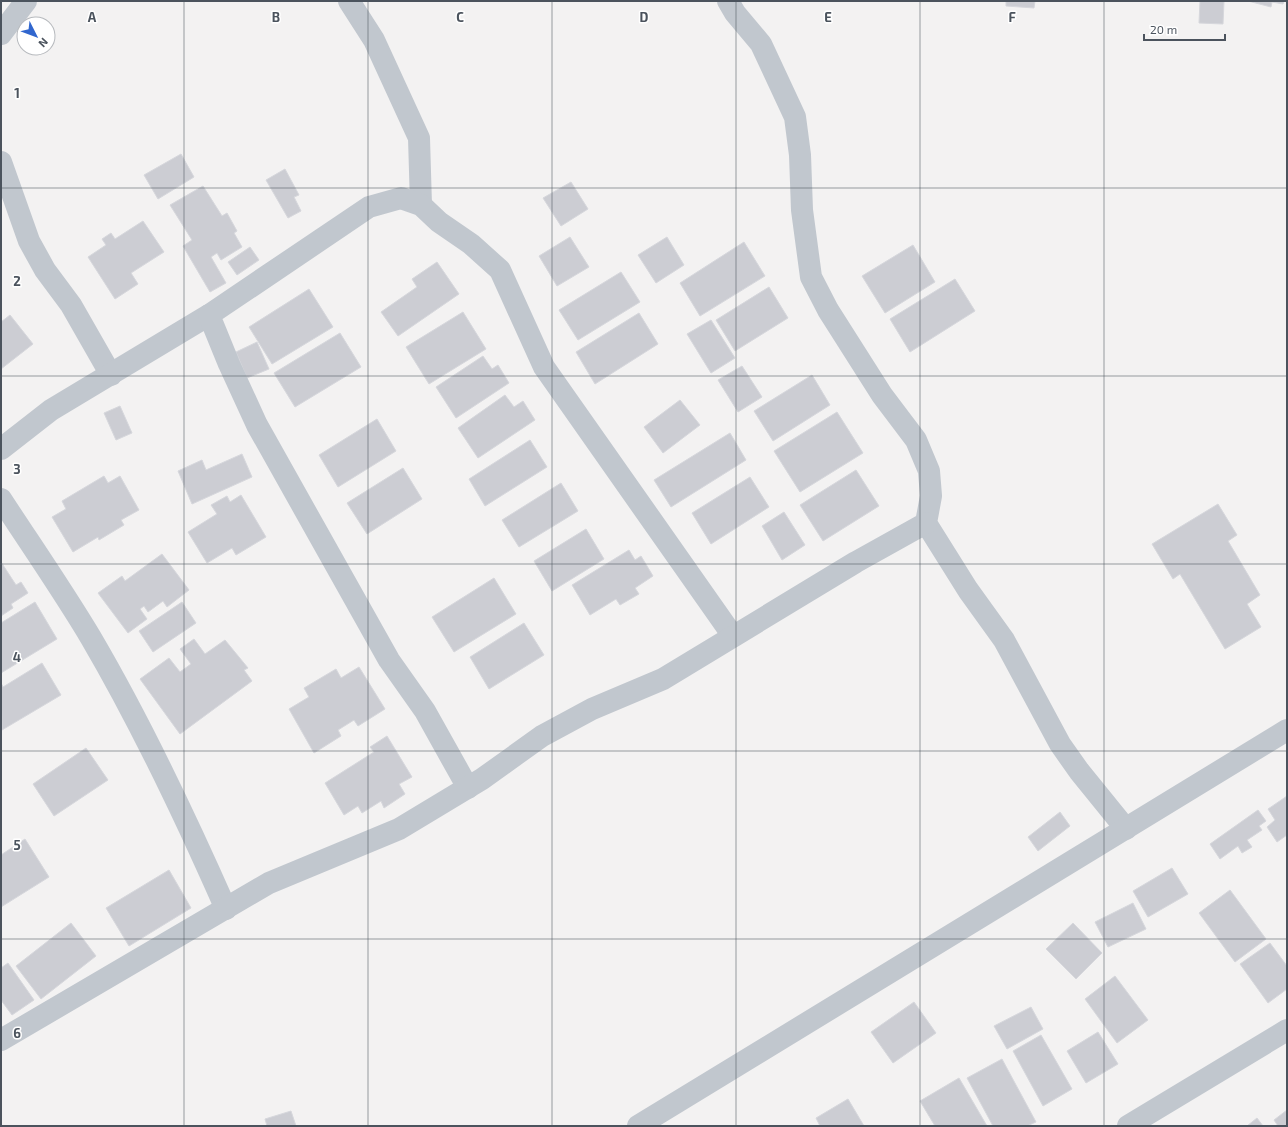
<svg xmlns="http://www.w3.org/2000/svg" width="1288" height="1127" font-family="'Exo 2',sans-serif">
	<style>
		.building { fill: #cccdd3; stroke: #d6d7dc }
		.lines { fill: none; stroke-linecap: round; stroke-linejoin: round }
		.street { stroke: #c1c7ce; stroke-width: 22 }
		.grid { fill: none; stroke: #4b535d; stroke-width: 1; stroke-opacity: 0.55 }
		.grid-label { font-size: 13px; text-anchor: middle; font-weight: bold; fill: #4b535d; stroke: #fff; stroke-width: 3; stroke-linejoin: round; paint-order: stroke }
	</style>
	<rect width="100%" height="100%" fill="#f3f2f2"/>
	<g class="building">
		<polygon points="1006,1 1035,1 1034,8 1006,6"/>
		<polygon points="1200,1 1224,1 1223,24 1199,23"/>
		<polygon points="1248,1 1284,1 1283,4 1272,2 1271,7"/>
		<polygon points="181,154 194,177 158,199 144,175"/>
		<polygon points="285,169 299,195 294,197 301,211 288,218 266,180"/>
		<polygon points="571,182 588,209 561,226 543,198"/>
		<polygon points="203,186 222,216 227,213 237,231 234,233 242,247 221,260 217,253 211,257 226,283 210,292 183,246 192,240 170,205"/>
		<polygon points="143,221 164,252 131,273 138,284 115,299 88,257 106,245 102,239 111,233 115,239"/>
		<polygon points="570,237 589,267 557,286 539,256"/>
		<polygon points="667,237 684,265 656,283 638,255"/>
		<polygon points="744,242 765,276 700,316 680,283"/>
		<polygon points="913,245 935,282 885,313 862,276"/>
		<polygon points="250,247 259,260 237,275 228,262"/>
		<polygon points="437,262 459,294 398,336 381,312 417,287 412,279"/>
		<polygon points="621,272 640,302 578,340 559,310"/>
		<polygon points="955,279 975,311 910,352 890,319"/>
		<polygon points="769,287 788,318 735,351 716,320"/>
		<polygon points="309,289 333,327 272,364 249,327"/>
		<polygon points="463,312 486,349 429,384 406,347"/>
		<polygon points="639,313 658,344 595,384 576,352"/>
		<polygon points="10,315 33,344 1,369 1,322"/>
		<polygon points="711,320 735,358 711,373 687,334"/>
		<polygon points="340,333 361,367 295,407 274,373"/>
		<polygon points="257,342 269,369 247,378 236,352"/>
		<polygon points="483,356 492,369 498,365 509,383 456,418 436,387"/>
		<polygon points="742,366 762,397 738,412 718,380"/>
		<polygon points="812,375 830,405 773,441 754,411"/>
		<polygon points="505,395 514,407 523,401 535,420 478,458 458,428"/>
		<polygon points="680,400 700,425 663,453 644,427"/>
		<polygon points="120,406 132,433 116,440 104,413"/>
		<polygon points="837,412 863,453 800,492 774,451"/>
		<polygon points="377,419 396,451 338,487 319,455"/>
		<polygon points="730,433 746,460 671,507 654,480"/>
		<polygon points="530,440 547,467 485,506 469,479"/>
		<polygon points="242,454 252,477 192,504 178,471 202,460 206,470"/>
		<polygon points="403,468 422,499 367,534 347,503"/>
		<polygon points="856,470 879,506 823,541 800,505"/>
		<polygon points="104,476 108,483 120,476 139,510 121,520 124,525 99,540 98,537 73,552 52,517 66,509 62,501"/>
		<polygon points="750,477 769,507 711,544 692,513"/>
		<polygon points="561,483 578,511 519,547 502,520"/>
		<polygon points="241,495 266,537 236,555 232,548 207,563 188,532 217,514 211,505 227,496 230,502"/>
		<polygon points="1218,504 1237,535 1228,541 1260,595 1247,604 1261,627 1225,649 1180,574 1173,579 1152,544"/>
		<polygon points="784,512 805,545 782,560 762,526"/>
		<polygon points="586,529 604,559 552,591 534,561"/>
		<polygon points="629,550 635,560 641,556 653,576 635,588 639,594 620,605 616,599 590,615 572,585"/>
		<polygon points="162,554 189,590 167,607 163,601 148,612 144,606 140,609 147,619 128,633 98,593 122,576 125,581"/>
		<polygon points="1,562 16,585 21,582 28,593 11,604 13,608 1,616"/>
		<polygon points="494,578 516,614 454,652 432,617"/>
		<polygon points="35,602 57,639 1,673 1,623"/>
		<polygon points="182,602 196,623 153,652 139,631"/>
		<polygon points="524,623 544,655 489,689 470,657"/>
		<polygon points="194,639 205,654 225,640 248,668 244,670 252,681 180,734 140,679 169,658 180,672 191,664 180,649"/>
		<polygon points="42,663 61,695 2,730 1,683 3,687"/>
		<polygon points="359,667 385,709 358,726 354,720 338,730 341,736 314,753 289,709 309,697 304,688 336,669 341,678"/>
		<polygon points="387,736 412,777 399,784 405,794 384,808 381,801 362,813 358,806 344,815 325,783 374,752 370,747"/>
		<polygon points="86,748 108,780 54,816 33,784"/>
		<polygon points="1287,796 1287,835 1277,842 1267,827 1275,820 1268,809"/>
		<polygon points="1258,810 1266,821 1259,826 1262,830 1247,840 1252,847 1242,853 1238,846 1220,859 1210,844"/>
		<polygon points="1060,812 1070,826 1038,851 1028,837"/>
		<polygon points="25,839 49,877 1,907 1,855"/>
		<polygon points="1172,868 1188,894 1148,917 1133,891"/>
		<polygon points="169,870 191,908 129,946 106,908"/>
		<polygon points="1230,890 1266,939 1235,962 1199,913"/>
		<polygon points="1133,903 1146,929 1108,947 1095,922"/>
		<polygon points="71,923 96,956 41,999 16,966"/>
		<polygon points="1073,923 1102,953 1076,979 1046,949"/>
		<polygon points="1270,943 1287,966 1287,989 1268,1003 1240,964"/>
		<polygon points="8,963 34,1000 12,1015 1,1000 1,968"/>
		<polygon points="1115,976 1148,1020 1117,1043 1085,999"/>
		<polygon points="914,1002 936,1033 893,1063 871,1032"/>
		<polygon points="1031,1007 1043,1029 1007,1049 994,1026"/>
		<polygon points="1098,1032 1118,1064 1086,1083 1067,1051"/>
		<polygon points="1041,1035 1072,1089 1043,1106 1013,1051"/>
		<polygon points="1002,1059 1036,1122 1027,1126 993,1126 967,1078"/>
		<polygon points="959,1078 987,1126 935,1126 920,1101"/>
		<polygon points="848,1099 864,1126 820,1126 816,1118"/>
		<polygon points="1287,1110 1287,1126 1278,1126 1274,1120"/>
		<polygon points="291,1111 296,1126 267,1126 265,1119"/>
		<polygon points="1257,1118 1263,1126 1247,1126"/>
	</g>
	<g class="lines">
		<g class="street">
			<polyline points="349,1 374,40 419,138 421,205"/>
			<polyline points="728,1 735,13 761,44 795,117 800,155 802,210 811,277 828,310 882,395 916,440 929,471 931,496 926,523 968,590 1004,640 1060,744 1079,771 1126,829"/>
			<polyline points="1,34 26,1"/>
			<polyline points="1,162 29,241 45,270 71,305 111,375"/>
			<polyline points="1,449 51,410 209,315"/>
			<path d="M1,499C31,545 63,591 91,638C142,725 185,816 226,909"/>
			<polyline points="468,788 425,711 389,660 257,425 229,364 209,315 369,207 401,198 421,205 439,222 471,244 500,270 544,367 733,636"/>
			<polyline points="1,1040 269,883 399,829 482,779 542,736 592,709 663,679 856,562 926,523"/>
			<polyline points="638,1126 1287,730"/>
			<polyline points="1128,1126 1287,1030"/>
		</g>
	</g>
	<path class="grid" d="M184,1V1126M368,1V1126M552,1V1126M736,1V1126M920,1V1126M1104,1V1126M1,188H1287M1,376H1287M1,564H1287M1,751H1287M1,939H1287"/>
	<g class="grid-label">
		<text x="92" y="22">A</text>
		<text x="276" y="22">B</text>
		<text x="460" y="22">C</text>
		<text x="644" y="22">D</text>
		<text x="828" y="22">E</text>
		<text x="1012" y="22">F</text>
		<text x="17" y="98">1</text>
		<text x="17" y="286">2</text>
		<text x="17" y="474">3</text>
		<text x="17" y="662">4</text>
		<text x="17" y="850">5</text>
		<text x="17" y="1038">6</text>
	</g>
	<rect width="1288" height="1127" fill="none" stroke="#4b535d" stroke-width="4"/>
	<g transform="translate(36 36) rotate(132)"><circle r="19" fill="#ffffff" stroke="#b7babe"/>
	<path d="M0-3L7 15L0 10L-7 15Z" fill="#3166ce"/>
	<text y="-6" font-size="11" font-weight="bold" text-anchor="middle" fill="#4b535d">N</text>
	</g>
	<path d="M1144 34v6h81v-6" fill="none" stroke="#4b535d" stroke-width="2"/>
	<text x="1150" y="34" font-size="12" fill="#4b535d" stroke="#ffffff" stroke-width="3" paint-order="stroke">20 m</text>
</svg>
